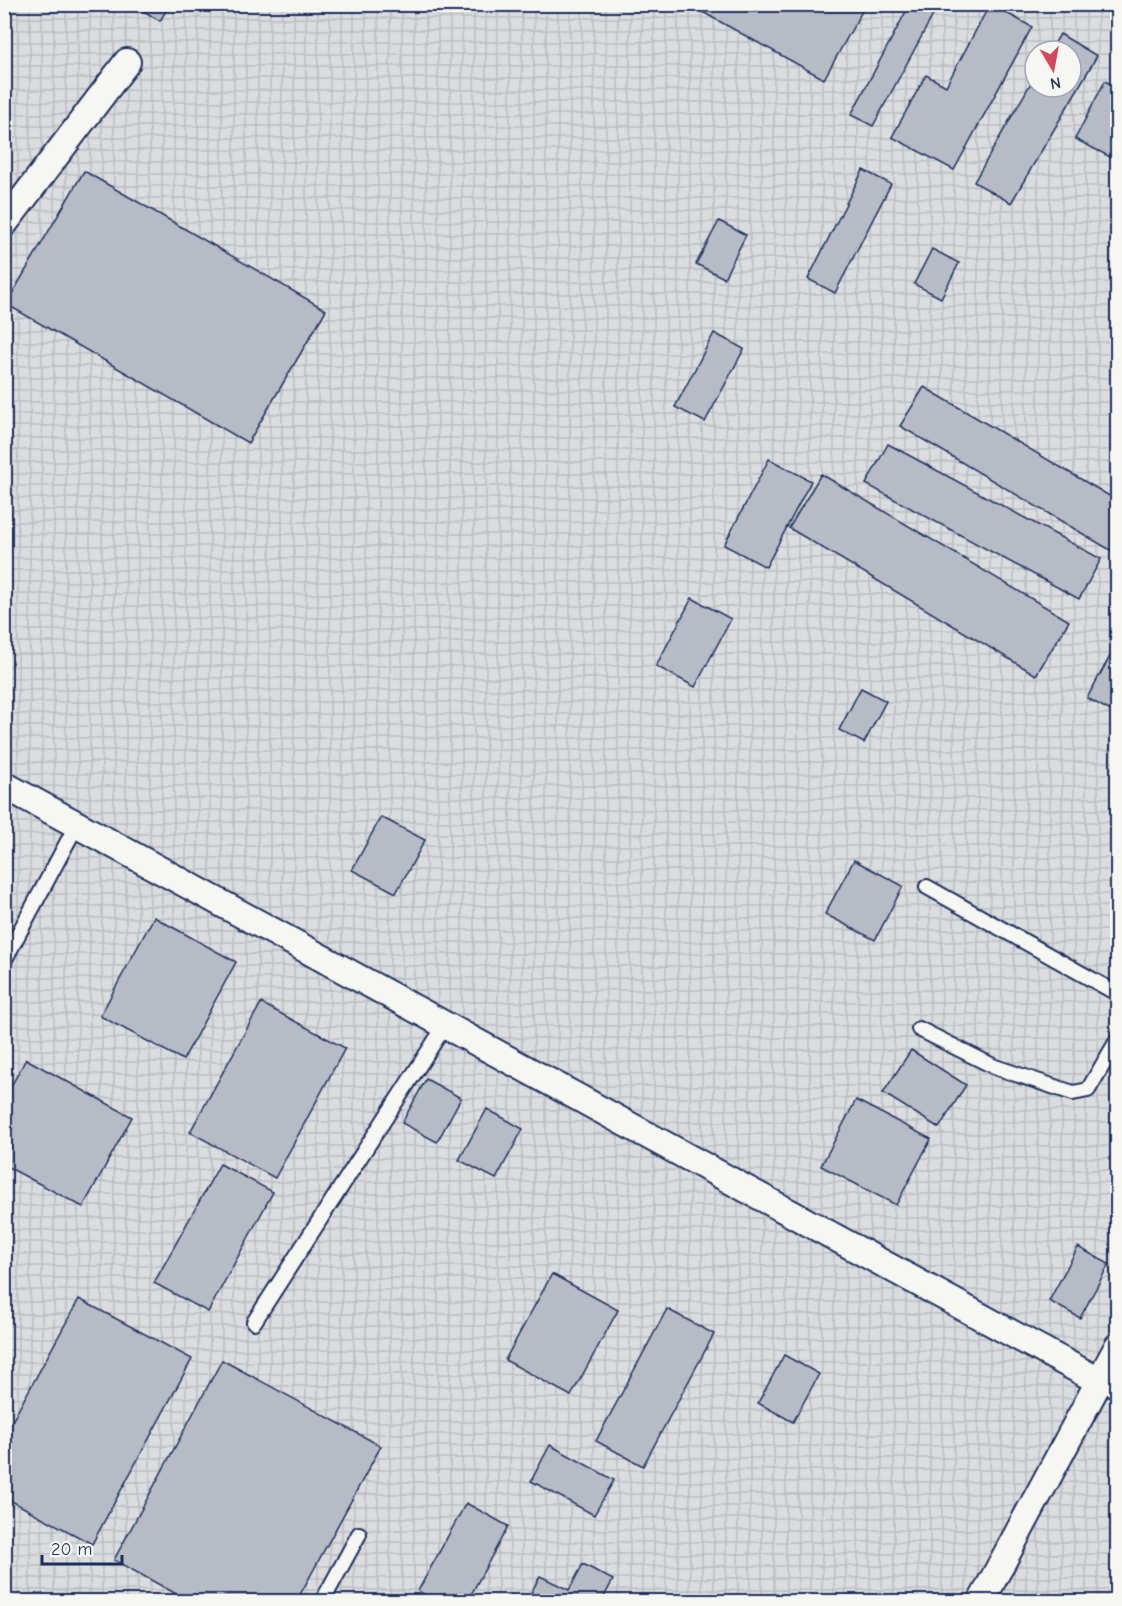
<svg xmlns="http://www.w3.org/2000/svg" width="1122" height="1606" font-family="'Comic Neue',sans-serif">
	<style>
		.industrial { fill: url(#industrial-grid); fill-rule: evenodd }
		.building { fill: #b6bbc6; stroke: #1b2f5e; stroke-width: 1.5 }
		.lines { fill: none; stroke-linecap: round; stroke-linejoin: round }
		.lane-casing { stroke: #1b2f5e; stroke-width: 18 }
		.street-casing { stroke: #1b2f5e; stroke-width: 30 }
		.lane { stroke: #f6f6f2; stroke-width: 14 }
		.street { stroke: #f6f6f2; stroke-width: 26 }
	</style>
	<defs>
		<pattern id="industrial-grid" width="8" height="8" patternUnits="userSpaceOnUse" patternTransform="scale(1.5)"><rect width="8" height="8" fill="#dadcde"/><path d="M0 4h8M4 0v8" fill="none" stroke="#babdc1"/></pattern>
	</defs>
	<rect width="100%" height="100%" fill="#e9eae9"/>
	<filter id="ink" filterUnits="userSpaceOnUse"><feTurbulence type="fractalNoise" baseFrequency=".0167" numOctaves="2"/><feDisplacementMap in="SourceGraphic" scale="12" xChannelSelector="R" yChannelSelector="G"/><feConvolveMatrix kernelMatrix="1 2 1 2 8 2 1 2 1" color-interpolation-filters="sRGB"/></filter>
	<g filter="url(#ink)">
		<path class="industrial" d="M5,5H1117V1601H5ZM1035,51H1071V87H1035Z"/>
		<g class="building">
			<polygon points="132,4 170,4 160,21"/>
			<polygon points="688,4 866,4 824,79"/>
			<polygon points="910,4 939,4 873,126 851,115"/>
			<polygon points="990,4 1032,27 954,170 892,137 926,75 946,86"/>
			<polygon points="1060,34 1097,56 1011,203 974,182 1035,76 1035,87 1071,87 1071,51 1050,51"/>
			<polygon points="1105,81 1118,88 1118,161 1075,139"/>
			<polygon points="863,170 891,184 835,293 808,279"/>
			<polygon points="84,171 326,310 248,443 6,304"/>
			<polygon points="719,221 746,235 724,278 696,264"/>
			<polygon points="932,249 959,263 941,298 914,284"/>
			<polygon points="714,333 744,349 705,422 675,407"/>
			<polygon points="924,387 1118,501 1118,543 1112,551 900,426"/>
			<polygon points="888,444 1101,559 1079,599 866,484"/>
			<polygon points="769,459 811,481 766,567 724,545"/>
			<polygon points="821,474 1069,621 1036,675 789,528"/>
			<polygon points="692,598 731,619 695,687 656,666"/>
			<polygon points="1118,642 1118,715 1087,698"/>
			<polygon points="861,688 886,701 864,743 839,730"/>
			<polygon points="381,817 425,840 396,893 352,870"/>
			<polygon points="854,860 903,886 875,940 825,914"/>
			<polygon points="154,917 236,962 183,1060 100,1016"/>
			<polygon points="261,1003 345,1048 275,1178 190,1132"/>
			<polygon points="911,1050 966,1085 939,1128 883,1093"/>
			<polygon points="26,1059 132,1117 83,1207 4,1165 4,1099"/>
			<polygon points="426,1079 461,1098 437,1142 402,1123"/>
			<polygon points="856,1100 931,1139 896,1205 821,1166"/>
			<polygon points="487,1109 523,1129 496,1179 459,1160"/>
			<polygon points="220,1164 273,1192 208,1312 154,1283"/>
			<polygon points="1078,1247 1109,1264 1080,1318 1049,1301"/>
			<polygon points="552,1274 618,1310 571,1396 505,1360"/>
			<polygon points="79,1299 192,1359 92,1544 4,1497 4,1436"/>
			<polygon points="667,1309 714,1334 643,1466 596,1441"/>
			<polygon points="784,1355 819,1374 793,1422 758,1403"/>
			<polygon points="222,1360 381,1446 296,1602 191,1602 114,1560"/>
			<polygon points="550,1445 614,1480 594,1515 531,1481"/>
			<polygon points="466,1503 508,1526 467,1602 438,1602 418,1591"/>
			<polygon points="583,1564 613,1580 601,1602 526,1602 540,1576 569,1590"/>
		</g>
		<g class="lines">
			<g class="lane-casing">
				<g id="lane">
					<polyline points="927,887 1118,994"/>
					<polyline points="4,961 76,826"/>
					<polyline points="919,1029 995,1067 1073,1093 1088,1090 1118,1039"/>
					<polyline points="254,1322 444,1027"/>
					<polyline points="1099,1381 1118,1392"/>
					<polyline points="322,1602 359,1534"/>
				</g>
			</g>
			<g class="street-casing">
				<g id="street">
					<polyline points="4,224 127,62"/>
					<polyline points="4,785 1099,1381"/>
					<polyline points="981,1602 1118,1346"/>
				</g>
			</g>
			<use href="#lane" class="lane"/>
			<use href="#street" class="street"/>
		</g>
	</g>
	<rect width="1122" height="1606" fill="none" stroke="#f6f6f2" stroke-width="24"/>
	<rect x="12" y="12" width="1098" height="1582" fill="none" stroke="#1b2f5e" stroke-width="2" filter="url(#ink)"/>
	<g transform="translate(1053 69) rotate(170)"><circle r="28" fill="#f6f6f2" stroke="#9ea6b7" stroke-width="1.5"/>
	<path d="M0-4.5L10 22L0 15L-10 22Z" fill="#d1495b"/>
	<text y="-9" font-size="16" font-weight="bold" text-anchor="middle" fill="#1b2f5e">N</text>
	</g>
	<path d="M42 1555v9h80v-9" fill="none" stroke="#1b2f5e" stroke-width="3"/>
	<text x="51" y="1555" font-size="18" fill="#1b2f5e" stroke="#f6f6f2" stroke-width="4.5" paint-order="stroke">20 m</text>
</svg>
